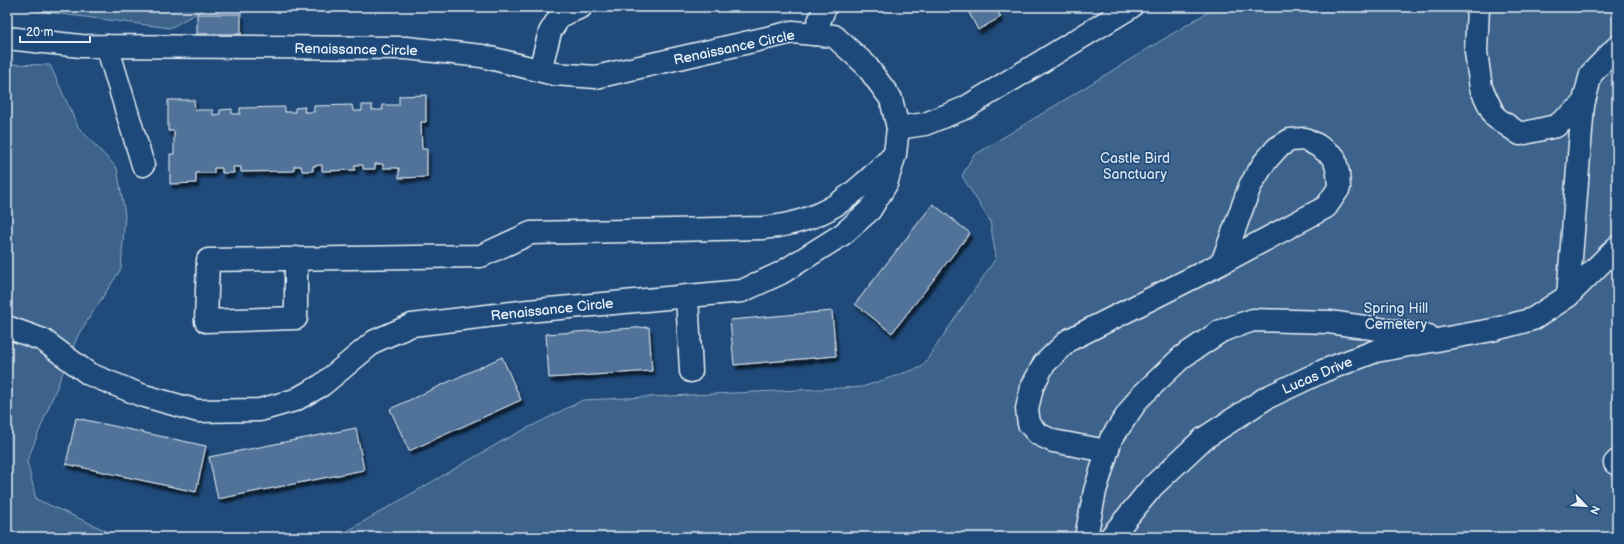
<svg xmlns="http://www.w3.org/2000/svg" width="1624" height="544" font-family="'Balsamiq Sans',sans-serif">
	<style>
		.green { fill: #3c628c; stroke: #92aac2 }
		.building { fill: #517399; stroke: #e8f1f8; filter: url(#shadow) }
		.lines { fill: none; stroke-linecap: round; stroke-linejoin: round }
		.minor-casing { stroke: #e8f1f8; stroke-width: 25 }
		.minor { stroke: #1f4a7a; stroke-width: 22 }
		.labels { text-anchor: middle; stroke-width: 3; stroke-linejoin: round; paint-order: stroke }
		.street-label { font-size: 14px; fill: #e8f1f8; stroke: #1f4a7a }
		.park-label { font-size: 14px; fill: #d7e3ed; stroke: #1f4a7a }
	</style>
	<defs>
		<filter id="shadow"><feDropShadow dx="2.5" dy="4.5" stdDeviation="1" flood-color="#0009"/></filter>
	</defs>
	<rect width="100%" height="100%" fill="#1f4a7a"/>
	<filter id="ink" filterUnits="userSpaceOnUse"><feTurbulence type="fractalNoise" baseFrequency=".025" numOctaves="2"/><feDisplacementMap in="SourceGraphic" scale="8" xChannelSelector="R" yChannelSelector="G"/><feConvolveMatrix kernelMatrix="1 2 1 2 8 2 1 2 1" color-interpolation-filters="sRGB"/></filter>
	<g filter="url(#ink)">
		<g class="green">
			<polygon points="7,7 208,7 170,28"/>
			<polygon points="1216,7 1617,7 1617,537 337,537 504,440 583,400 862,387 922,367 996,258 990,221 962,176 973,156"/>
			<polygon points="7,64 50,65 78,127 117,168 125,215 121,269 78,335 27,461 36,499 120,537 7,537"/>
		</g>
		<g class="building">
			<polygon points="966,7 1000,7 996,9 1001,17 978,30"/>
			<rect x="197" y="14" width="44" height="20"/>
			<polygon points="426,95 426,122 421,122 422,149 427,149 427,177 399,178 399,168 383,168 383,164 375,164 375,169 363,169 363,165 355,165 355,170 322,171 322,165 313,166 313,171 302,171 301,166 294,166 294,171 241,172 241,167 233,167 234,173 222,173 222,168 214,168 214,173 196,173 196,183 170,184 170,154 174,154 174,131 168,131 168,100 194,100 195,110 213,110 213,115 220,114 220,110 232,109 232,114 240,114 240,108 285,107 285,112 295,112 295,108 305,107 304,112 314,112 314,106 352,105 353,111 362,111 362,105 372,105 372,110 383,110 382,105 399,105 399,96"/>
			<polygon points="933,204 970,233 892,333 855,304"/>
			<polygon points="832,311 836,356 734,365 730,320"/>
			<polygon points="649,327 652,371 549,378 546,334"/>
			<polygon points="502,357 521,400 409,451 390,409"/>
			<polygon points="76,418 206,446 196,492 66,464"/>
			<polygon points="356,428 364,470 218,499 209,457"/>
		</g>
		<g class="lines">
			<g class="minor-casing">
				<g id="minor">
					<polyline points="1478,7 1476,52 1481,88 1495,117 1520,134 1556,126 1583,105"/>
					<polyline points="814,34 825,7"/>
					<polyline points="7,38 81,46 406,48 482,56 554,74 596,77 793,32 834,36 866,65 891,99 898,128 895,154 886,184 870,210 843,234 781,273 742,291 528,311 412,325 375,341 322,385 295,400 260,410 198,411 141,395 89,374 43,340 7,327"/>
					<polyline points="107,46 143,165"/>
					<polyline points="540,70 550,32 560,16 581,7"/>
					<polyline points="898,128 925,124 965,108 1131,7"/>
					<path d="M296,258V318L206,321L208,260L481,256L531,233L763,228C825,222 851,197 894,155"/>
					<polyline points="687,296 691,371"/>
					<polyline points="1568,296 1583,105 1591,74 1617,47"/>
					<polyline points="1107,451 1053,441 1038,434 1029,424 1027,409 1032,387 1044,364 1069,340 1214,267 1326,207 1339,188 1338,173 1334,157 1317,145 1305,139 1290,140 1277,148 1264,163 1250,186 1222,263"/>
					<polyline points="1615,463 1617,461"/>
					<polyline points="1086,537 1095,491 1111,439 1138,399 1182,357 1221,331 1253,320 1329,322 1428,336"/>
					<polyline points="1111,537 1152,487 1203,439 1266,398 1323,371 1376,351 1492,330 1533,319 1568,296 1617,247"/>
				</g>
			</g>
			<use href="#minor" class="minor"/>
		</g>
	</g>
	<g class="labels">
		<g class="street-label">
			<text transform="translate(734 47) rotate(-12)" y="5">Renaissance Circle</text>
			<text transform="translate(356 49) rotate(1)" y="5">Renaissance Circle</text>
			<text transform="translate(552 309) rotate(-6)" y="5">Renaissance Circle</text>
			<text transform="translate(1317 375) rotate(-23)" y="5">Lucas Drive</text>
		</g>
		<g class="park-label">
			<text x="1135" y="163">Castle Bird<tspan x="1135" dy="16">Sanctuary</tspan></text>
			<text x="1396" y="313">Spring Hill<tspan x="1396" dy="16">Cemetery</tspan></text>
		</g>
	</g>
	<rect width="1624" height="544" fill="none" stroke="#1f4a7a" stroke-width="24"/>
	<rect x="12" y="12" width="1600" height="520" fill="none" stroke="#e8f1f8" stroke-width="1.5" filter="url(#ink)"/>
	<g transform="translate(1586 506) rotate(115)" stroke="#1f4a7a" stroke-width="3" paint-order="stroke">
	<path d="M0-3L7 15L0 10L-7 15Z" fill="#e8f1f8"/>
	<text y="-6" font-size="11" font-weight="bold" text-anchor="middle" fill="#e8f1f8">N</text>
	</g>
	<path d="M20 36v6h70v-6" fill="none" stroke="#e8f1f8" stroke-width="2"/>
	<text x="26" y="36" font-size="12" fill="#e8f1f8" stroke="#1f4a7a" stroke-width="3" paint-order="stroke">20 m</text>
</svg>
